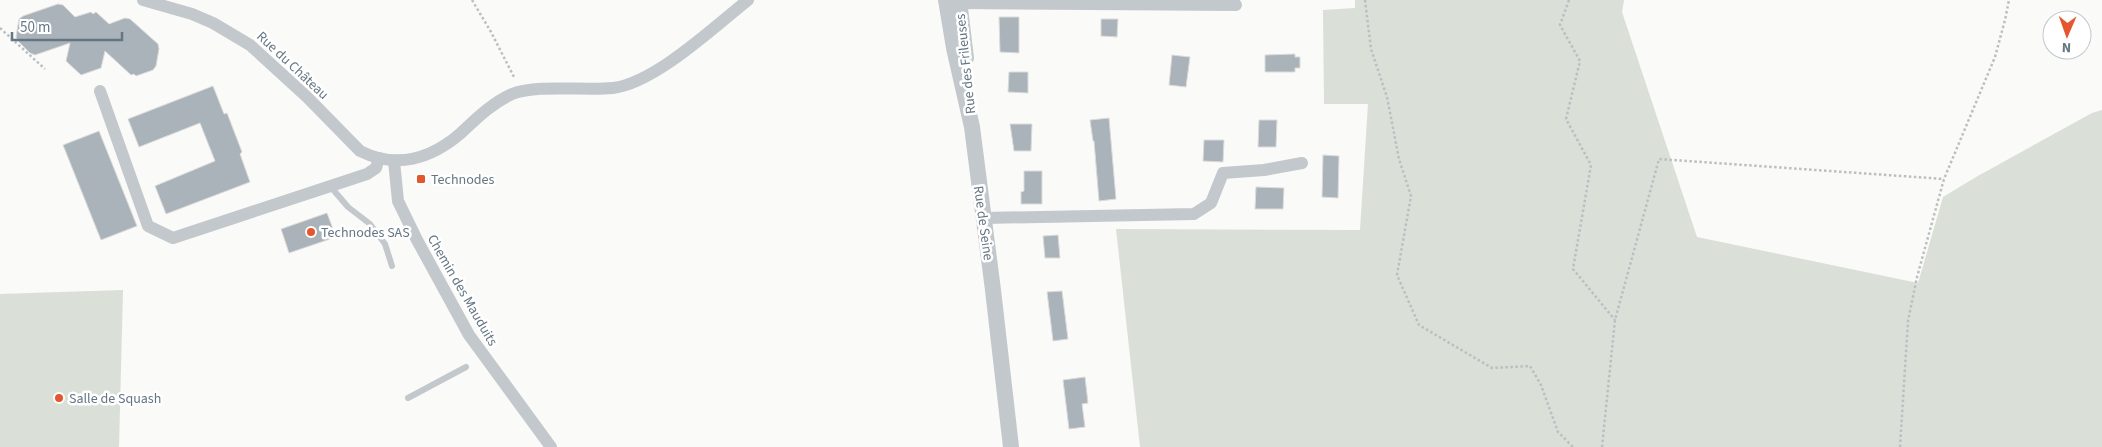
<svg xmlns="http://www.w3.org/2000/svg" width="2102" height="447" font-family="'Source Sans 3',sans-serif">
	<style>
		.green { fill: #dadfd7 }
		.building { fill: #aab3b9; stroke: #dcdcda }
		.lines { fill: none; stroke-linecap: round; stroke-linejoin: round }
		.path { stroke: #bbbfc2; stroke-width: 2.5; stroke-dasharray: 2.5 2.5; stroke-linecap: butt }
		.service { stroke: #c3c8cc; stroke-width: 6 }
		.minor { stroke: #c3c8cc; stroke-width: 12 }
		.tertiary { stroke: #c3c8cc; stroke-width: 16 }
		.poi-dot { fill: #e4572e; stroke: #fff; stroke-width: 2 }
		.labels { text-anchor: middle; stroke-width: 5; stroke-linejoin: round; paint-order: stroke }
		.street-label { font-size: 14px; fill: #657683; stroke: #fff }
		.poi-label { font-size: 14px; fill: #657683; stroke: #fff; text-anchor: start }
	</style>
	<rect width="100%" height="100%" fill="#fafaf8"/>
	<g class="green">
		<polygon points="1355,0 1624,0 1622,12 1697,237 1918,283 1943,197 1976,177 2092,113 2102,110 2102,447 1140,447 1116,229 1360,230 1368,104 1324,104 1323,10 1355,8"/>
		<polygon points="123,290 119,447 0,447 0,294"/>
	</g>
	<g class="building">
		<polygon points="58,4 63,5 75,17 91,12 93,14 96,12 109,24 125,18 130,19 158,44 159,49 156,66 153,70 136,76 134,74 131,75 105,51 101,68 81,75 66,61 70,43 35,55 30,53 18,41 16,37 19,19 23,16"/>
		<polygon points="999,17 1019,17 1019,53 1000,52"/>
		<polygon points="1101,19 1118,19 1117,37 1101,36"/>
		<polygon points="1295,54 1295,57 1300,57 1300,68 1295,68 1295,72 1265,72 1265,55"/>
		<polygon points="1172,55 1190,57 1186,87 1169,85"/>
		<polygon points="1009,72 1028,72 1028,93 1008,92"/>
		<polygon points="213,86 224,114 227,113 242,152 240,154 250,182 166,214 155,186 215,161 200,123 139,147 128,119"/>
		<polygon points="1109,118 1116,199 1099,201 1094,141 1093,141 1090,120"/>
		<polygon points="1259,120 1277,120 1276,147 1258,147"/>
		<polygon points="1010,124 1032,124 1031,151 1014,151"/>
		<polygon points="99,131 137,226 101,240 63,145"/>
		<polygon points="1204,140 1224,140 1223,162 1203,161"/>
		<polygon points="1323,155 1339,156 1338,198 1322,197"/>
		<polygon points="1024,171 1042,171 1042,204 1021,204 1021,192 1024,191"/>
		<polygon points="1256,187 1284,188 1283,209 1255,209"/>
		<polygon points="327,213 336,237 289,253 281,229"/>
		<polygon points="1058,235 1060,258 1045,258 1043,236"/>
		<polygon points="1062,291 1068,339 1053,341 1047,292"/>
		<polygon points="1085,377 1088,403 1082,404 1085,427 1069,429 1063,380"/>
	</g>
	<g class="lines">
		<g class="path">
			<polyline points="472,0 491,32 515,79"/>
			<polyline points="1365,0 1371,49 1387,97 1399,159 1411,196 1397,275 1419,325 1492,368 1530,366 1541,385 1558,432 1573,447"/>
			<polyline points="1569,0 1560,25 1580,61 1566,119 1591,165 1573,269 1615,320"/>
			<polyline points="0,28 45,69"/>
			<polyline points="1602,447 1615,320 1659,159 1944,179"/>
			<polyline points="1900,447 1908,321 1917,277 1944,179 1995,57 2005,20 2009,0"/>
		</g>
		<g class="service">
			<polyline points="330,186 348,207 370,224 385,244 392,266"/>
			<polyline points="408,398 466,367"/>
		</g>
		<g class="minor">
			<path d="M143,0L192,14L213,23L250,45L307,97L360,151C396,169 431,159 461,133C476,119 492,103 512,94C538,84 583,91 613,88C655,83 714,27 748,0"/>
			<polyline points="959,3 1236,5"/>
			<polyline points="100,91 148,226 173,238 367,174 376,168 379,158"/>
			<polyline points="394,161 398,201 417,240 469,335 551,447"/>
			<polyline points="984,218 1194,214 1211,203 1223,173 1264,170 1302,163"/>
		</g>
		<g class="tertiary">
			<polyline points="946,0 954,48 972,127 993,290 1011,447"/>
			<polyline points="959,0 966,58"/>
		</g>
	</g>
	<g class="poi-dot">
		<rect x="416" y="174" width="10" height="10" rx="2.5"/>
		<circle cx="311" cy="232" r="5"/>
		<circle cx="59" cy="398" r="5"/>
	</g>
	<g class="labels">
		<g class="street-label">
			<text transform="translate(965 64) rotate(-96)" y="5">Rue des Frileuses</text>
			<text transform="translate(293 65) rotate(43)" y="5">Rue du Château</text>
			<text transform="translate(984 223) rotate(82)" y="5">Rue de Seine</text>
			<text transform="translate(463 290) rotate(60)" y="5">Chemin des Mauduits</text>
		</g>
		<g class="poi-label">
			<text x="431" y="184">Technodes</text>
			<text x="321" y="237">Technodes SAS</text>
			<text x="69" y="403">Salle de Squash</text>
		</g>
	</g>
	<g transform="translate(2067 35) rotate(182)"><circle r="24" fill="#ffffff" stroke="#c1c8cd"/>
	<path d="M0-4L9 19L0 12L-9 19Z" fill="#e4572e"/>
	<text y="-8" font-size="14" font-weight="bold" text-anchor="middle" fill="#657683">N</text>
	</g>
	<path d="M12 32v8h110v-8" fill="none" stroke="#657683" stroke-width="2.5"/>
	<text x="20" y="32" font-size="15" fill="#657683" stroke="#ffffff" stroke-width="4" paint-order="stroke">50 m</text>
</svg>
